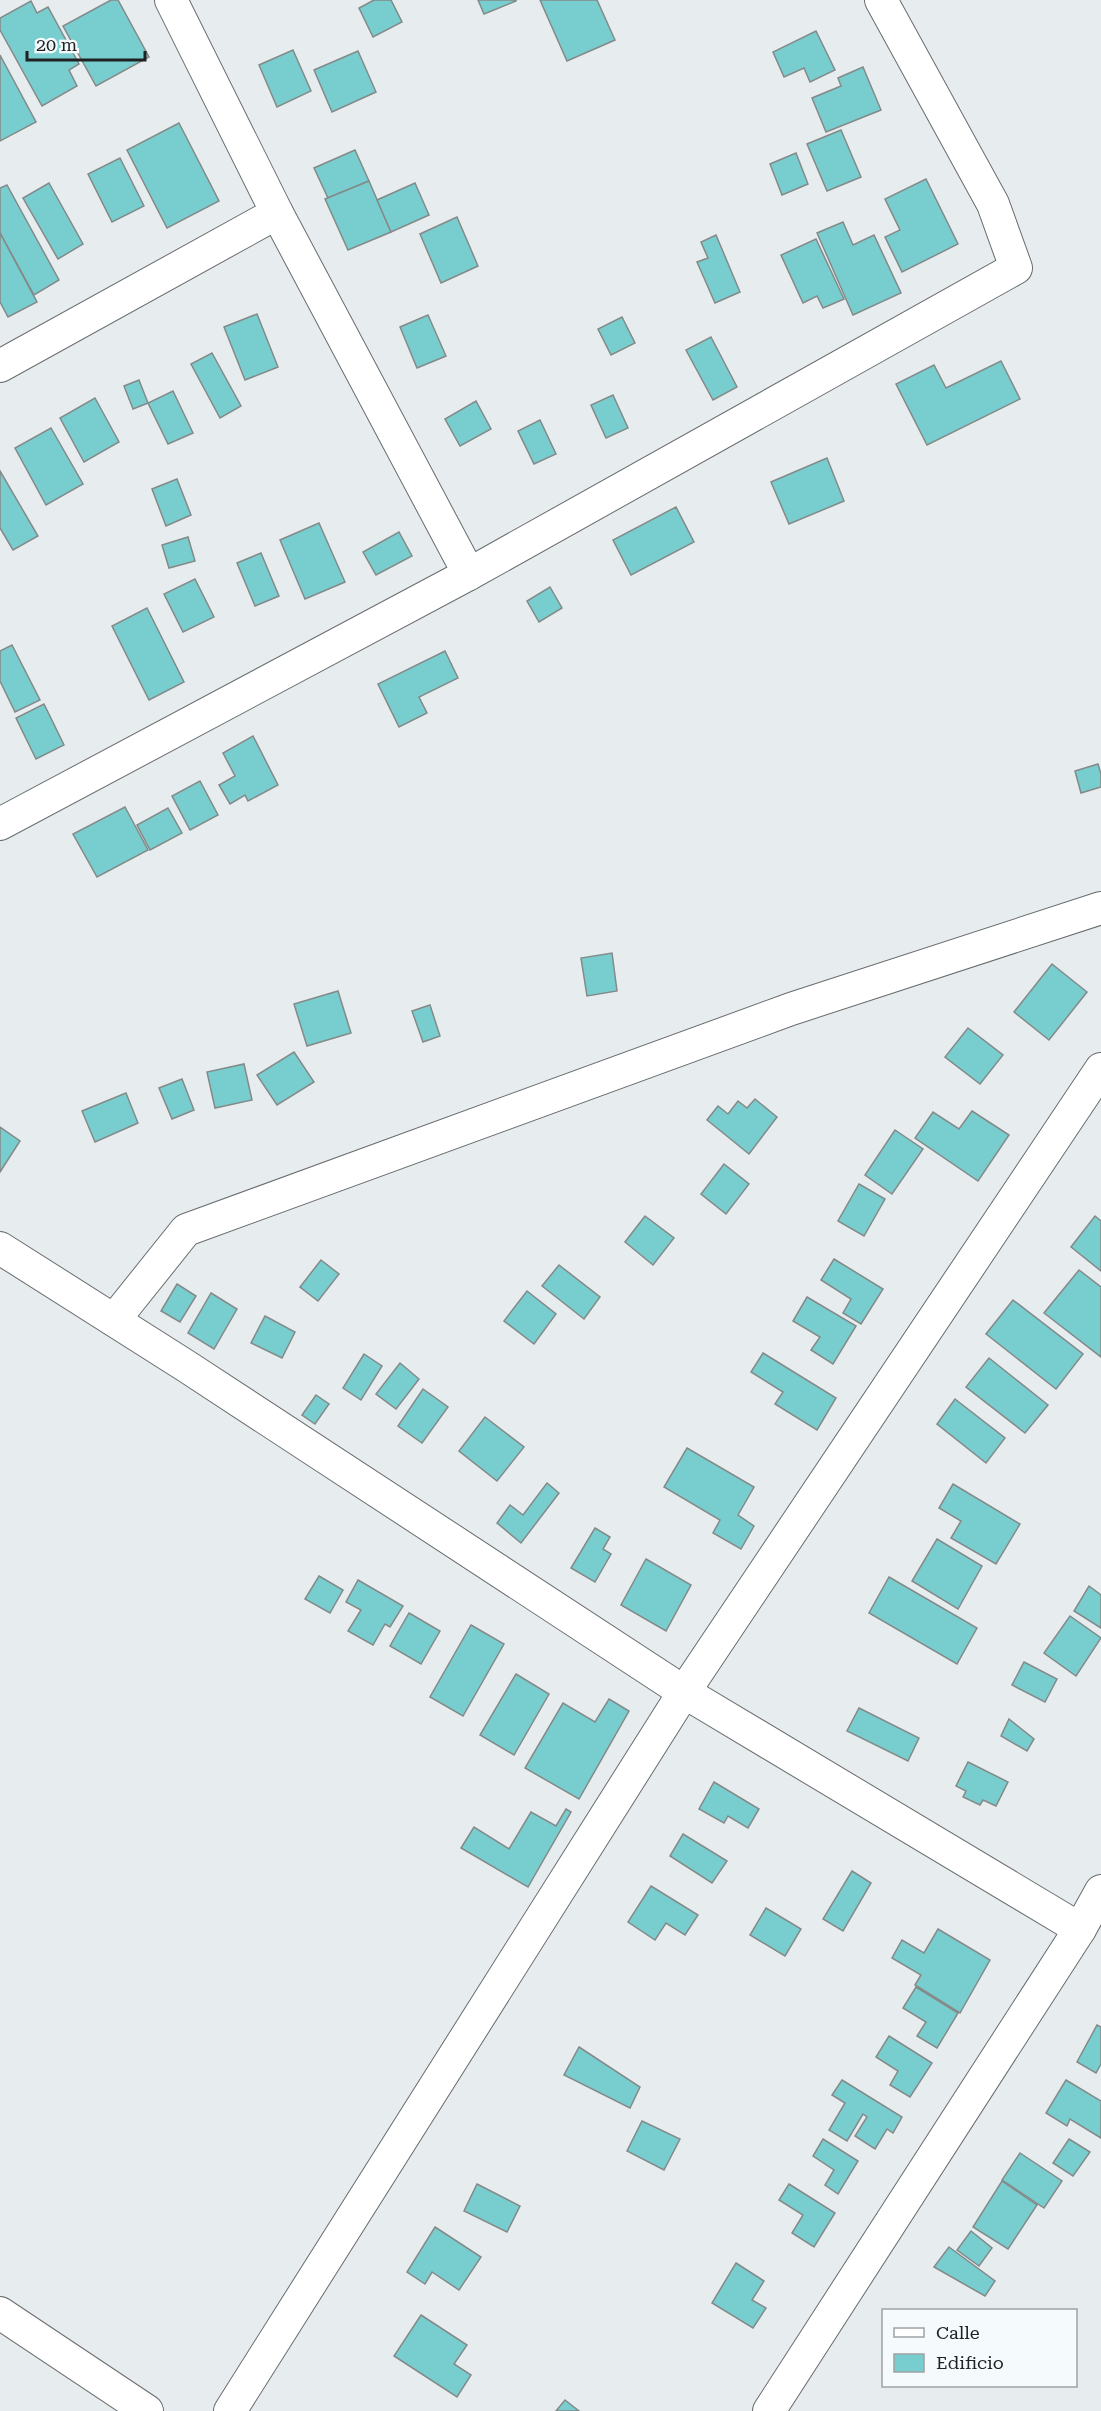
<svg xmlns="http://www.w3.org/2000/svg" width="1101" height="2411" font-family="'Roboto Serif',serif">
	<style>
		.building { fill: #78cecf; stroke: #848989; stroke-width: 1.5 }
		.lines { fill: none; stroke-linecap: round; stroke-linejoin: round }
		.street-casing { stroke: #686c6e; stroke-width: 34 }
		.street { stroke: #fff; stroke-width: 32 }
	</style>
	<rect width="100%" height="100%" fill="#e7ecef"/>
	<g class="building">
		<polygon points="111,0 118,0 149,57 96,86 63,26"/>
		<polygon points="374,0 391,0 402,22 373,37 359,8"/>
		<polygon points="478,0 516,0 516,1 484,14"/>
		<polygon points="540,0 597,0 615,40 567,61"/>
		<polygon points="31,1 37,13 48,7 79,64 69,70 77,86 42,106 0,30 0,18"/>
		<polygon points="816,31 835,70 810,82 804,68 784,77 773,52"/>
		<polygon points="293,50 311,91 277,107 259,65"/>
		<polygon points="358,51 376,92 332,112 314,70"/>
		<polygon points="0,55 36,122 0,141"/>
		<polygon points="863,67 881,110 826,132 812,98 841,86 838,78"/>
		<polygon points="179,123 219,201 167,228 127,150"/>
		<polygon points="841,130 861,177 827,191 807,144"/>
		<polygon points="355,150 369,181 328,198 314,168"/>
		<polygon points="796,153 808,184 782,195 770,164"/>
		<polygon points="120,158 144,206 112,222 88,174"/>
		<polygon points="926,179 958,244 902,272 885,237 900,230 885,199"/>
		<polygon points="369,181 391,232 348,250 325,199"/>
		<polygon points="49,183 83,244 58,259 23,198"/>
		<polygon points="415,183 429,215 391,232 377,200"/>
		<polygon points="7,185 59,280 34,295 0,233 0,188"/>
		<polygon points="457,217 478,266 441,283 420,234"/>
		<polygon points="843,222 853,245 874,235 901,293 853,315 817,233"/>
		<polygon points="0,233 37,302 8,317 0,302"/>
		<polygon points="716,235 740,292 715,303 697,262 708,258 701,242"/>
		<polygon points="816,239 844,299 823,308 817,296 803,303 781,255"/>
		<polygon points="257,314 278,367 245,380 224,327"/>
		<polygon points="428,315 446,356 417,368 400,327"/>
		<polygon points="622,317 635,343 611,355 598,329"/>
		<polygon points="711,337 737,387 713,400 686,350"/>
		<polygon points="212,353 241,406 220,418 191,364"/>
		<polygon points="1001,361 1020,399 927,445 896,384 934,365 946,388"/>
		<polygon points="139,380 148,403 133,409 124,386"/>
		<polygon points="173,391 193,433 168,444 148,403"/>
		<polygon points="613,395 628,428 606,438 591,405"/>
		<polygon points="95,398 119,442 84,462 60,418"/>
		<polygon points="476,401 491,429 460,446 445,419"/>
		<polygon points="540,420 556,454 534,464 518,431"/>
		<polygon points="51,428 83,484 46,505 15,448"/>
		<polygon points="827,458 844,501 789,524 771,482"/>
		<polygon points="0,471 38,536 13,550 0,528"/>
		<polygon points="177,479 191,515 166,526 152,489"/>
		<polygon points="676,507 694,542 631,575 613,540"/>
		<polygon points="319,523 345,582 305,599 280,540"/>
		<polygon points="399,532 412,556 376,575 363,552"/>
		<polygon points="188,537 195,561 169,568 162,545"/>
		<polygon points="261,553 279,596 255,606 237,563"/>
		<polygon points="195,579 214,617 183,632 164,594"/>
		<polygon points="550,587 562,608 539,622 527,601"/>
		<polygon points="147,608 184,682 149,700 112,626"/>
		<polygon points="12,645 40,700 15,712 0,681 0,651"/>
		<polygon points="445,651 458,678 419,697 427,713 399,727 378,684"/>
		<polygon points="44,704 64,745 36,759 16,718"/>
		<polygon points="253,736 278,785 248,801 245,795 230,804 219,785 235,776 223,753"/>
		<polygon points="1098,764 1101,774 1101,787 1081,793 1075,771"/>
		<polygon points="200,781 218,815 190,830 172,796"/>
		<polygon points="125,807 148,850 97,877 73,834"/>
		<polygon points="168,808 182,833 150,850 137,825"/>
		<polygon points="612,953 617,991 587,996 581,958"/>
		<polygon points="1052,964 1087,992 1049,1040 1014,1012"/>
		<polygon points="338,991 351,1033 307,1046 294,1004"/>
		<polygon points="430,1005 440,1036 423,1042 412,1011"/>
		<polygon points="968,1028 1003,1055 980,1084 945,1057"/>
		<polygon points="294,1052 314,1082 277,1105 257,1075"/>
		<polygon points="244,1064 252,1100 215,1108 207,1072"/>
		<polygon points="182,1079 194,1110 172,1119 159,1088"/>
		<polygon points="126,1093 138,1123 95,1142 82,1111"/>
		<polygon points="755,1099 777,1117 749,1154 707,1120 718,1106 728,1114 738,1101 747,1108"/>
		<polygon points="972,1111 1009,1135 978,1181 915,1138 933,1112 959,1129"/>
		<polygon points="0,1127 20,1141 0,1172"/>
		<polygon points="895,1130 923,1149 892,1194 865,1175"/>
		<polygon points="724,1164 749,1184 726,1214 701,1194"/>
		<polygon points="859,1184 885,1199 864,1236 838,1221"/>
		<polygon points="645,1216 674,1238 653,1265 625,1242"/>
		<polygon points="1095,1216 1101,1221 1101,1271 1071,1247"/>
		<polygon points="834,1259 883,1289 861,1324 843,1313 851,1299 821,1280"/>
		<polygon points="321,1260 339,1274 318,1301 300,1287"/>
		<polygon points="559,1265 600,1297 584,1319 542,1286"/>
		<polygon points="1079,1270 1101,1287 1101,1357 1044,1313"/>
		<polygon points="177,1284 196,1296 180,1322 161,1311"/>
		<polygon points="527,1291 556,1314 534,1344 504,1321"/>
		<polygon points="211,1293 237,1309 214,1349 188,1333"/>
		<polygon points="807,1297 856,1326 833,1364 811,1350 820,1337 793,1321"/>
		<polygon points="1013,1300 1083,1354 1056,1389 986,1334"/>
		<polygon points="265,1316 295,1332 282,1358 251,1343"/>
		<polygon points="763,1353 836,1398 817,1430 775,1404 783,1392 751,1372"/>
		<polygon points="364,1354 382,1366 361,1400 343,1388"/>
		<polygon points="989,1358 1048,1405 1025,1433 966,1387"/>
		<polygon points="400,1363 419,1379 396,1409 376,1394"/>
		<polygon points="423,1389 448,1407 422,1443 398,1426"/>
		<polygon points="316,1395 329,1404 315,1424 302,1415"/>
		<polygon points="955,1399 1005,1438 986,1463 937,1424"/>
		<polygon points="485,1417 524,1447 497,1481 459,1451"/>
		<polygon points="687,1448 754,1487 738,1515 754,1526 741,1549 713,1533 720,1520 664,1487"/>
		<polygon points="547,1483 559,1493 521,1543 497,1523 510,1505 523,1515"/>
		<polygon points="953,1484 1020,1524 996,1564 951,1538 961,1521 939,1508"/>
		<polygon points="595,1528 610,1537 603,1549 611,1554 595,1582 571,1568"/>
		<polygon points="937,1539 982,1566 958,1609 912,1581"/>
		<polygon points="646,1559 691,1585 666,1631 621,1605"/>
		<polygon points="319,1576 343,1590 330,1613 305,1599"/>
		<polygon points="889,1577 977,1628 957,1664 869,1613"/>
		<polygon points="358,1580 403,1606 390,1627 385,1624 373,1645 348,1631 361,1610 346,1602"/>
		<polygon points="1089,1586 1101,1595 1101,1628 1074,1611"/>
		<polygon points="409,1613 440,1631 421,1664 390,1646"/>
		<polygon points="1070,1616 1101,1638 1076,1676 1044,1653"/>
		<polygon points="471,1625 504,1644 463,1716 430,1697"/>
		<polygon points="1024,1662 1057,1679 1045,1702 1012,1685"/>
		<polygon points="516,1674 549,1694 514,1755 480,1735"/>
		<polygon points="609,1699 629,1711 579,1799 525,1768 563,1703 595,1722"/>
		<polygon points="859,1708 919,1738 908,1761 847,1731"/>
		<polygon points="1009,1719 1034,1739 1027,1751 1001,1736"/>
		<polygon points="968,1762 1008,1782 996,1806 983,1800 980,1805 963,1797 966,1791 956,1786"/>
		<polygon points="714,1782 759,1809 748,1828 728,1816 724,1823 699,1809"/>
		<polygon points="566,1809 571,1812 528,1887 461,1848 474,1827 509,1849 531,1812 556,1826"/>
		<polygon points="683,1834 727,1861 712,1883 670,1856"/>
		<polygon points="852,1871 871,1883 843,1931 823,1919"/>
		<polygon points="651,1886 698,1915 685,1935 666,1923 655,1940 628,1922"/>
		<polygon points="766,1908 801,1929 785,1956 750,1935"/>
		<polygon points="938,1929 990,1960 960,2013 915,1985 921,1975 892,1958 902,1940 924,1953"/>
		<polygon points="916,1987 958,2013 937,2048 917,2036 926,2022 903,2008"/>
		<polygon points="1097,2025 1101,2027 1101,2064 1096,2073 1077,2062"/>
		<polygon points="889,2036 932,2063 910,2097 890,2085 898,2071 876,2057"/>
		<polygon points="579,2047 640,2087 630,2108 564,2075"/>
		<polygon points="842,2080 902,2117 893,2133 887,2129 875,2149 855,2136 867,2117 863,2114 847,2141 829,2130 845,2103 832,2095"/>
		<polygon points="1066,2080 1101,2101 1101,2138 1070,2119 1067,2126 1046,2113"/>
		<polygon points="642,2121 680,2139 664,2170 627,2151"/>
		<polygon points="823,2139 858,2161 838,2194 825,2185 834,2170 813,2156"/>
		<polygon points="1069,2139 1090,2152 1073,2176 1053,2163"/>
		<polygon points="1020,2153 1062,2181 1044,2208 1002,2180"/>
		<polygon points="1002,2181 1037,2205 1008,2249 973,2227"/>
		<polygon points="477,2184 520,2206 507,2232 464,2211"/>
		<polygon points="789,2184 835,2213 814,2247 792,2233 803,2215 779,2200"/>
		<polygon points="435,2227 481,2257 459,2290 432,2272 425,2284 407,2272"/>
		<polygon points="971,2231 992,2248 979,2266 957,2250"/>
		<polygon points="949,2247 995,2281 985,2296 934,2267"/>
		<polygon points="736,2263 764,2281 752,2300 766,2308 753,2328 712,2303"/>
		<polygon points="421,2315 467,2345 454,2364 471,2375 457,2397 394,2356"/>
		<polygon points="565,2400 579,2411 556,2411"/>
	</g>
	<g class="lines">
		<g class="street-casing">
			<g id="street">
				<polyline points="171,0 277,213 469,574"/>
				<polyline points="0,366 277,213"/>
				<polyline points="0,824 469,574 1016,268 993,204 881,0"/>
				<polyline points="0,1248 186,1366 684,1692 1080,1929"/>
				<polyline points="114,1320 186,1230 791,1009 1101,908"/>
				<polyline points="0,2313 147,2411"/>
				<polyline points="230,2411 684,1692 1101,1069"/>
				<polyline points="769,2411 1080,1929 1101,1891"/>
			</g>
		</g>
		<use href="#street" class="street"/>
	</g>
	<rect x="882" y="2309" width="195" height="78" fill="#f5fafc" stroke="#9fa3a5" stroke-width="1.5"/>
	<rect x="894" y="2328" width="30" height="9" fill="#ffffff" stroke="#9fa3a5" stroke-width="1.5"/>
	<text x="936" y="2339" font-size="18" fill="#1f2122">Calle</text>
	<rect x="894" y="2354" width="30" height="18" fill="#78cecf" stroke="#9fa3a5" stroke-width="1.5"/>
	<text x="936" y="2369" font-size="18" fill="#1f2122">Edificio</text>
	<path d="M27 51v9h118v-9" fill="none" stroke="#1f2122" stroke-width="3"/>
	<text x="36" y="51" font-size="18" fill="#1f2122" stroke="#f5fafc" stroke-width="4.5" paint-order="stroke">20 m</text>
</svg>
